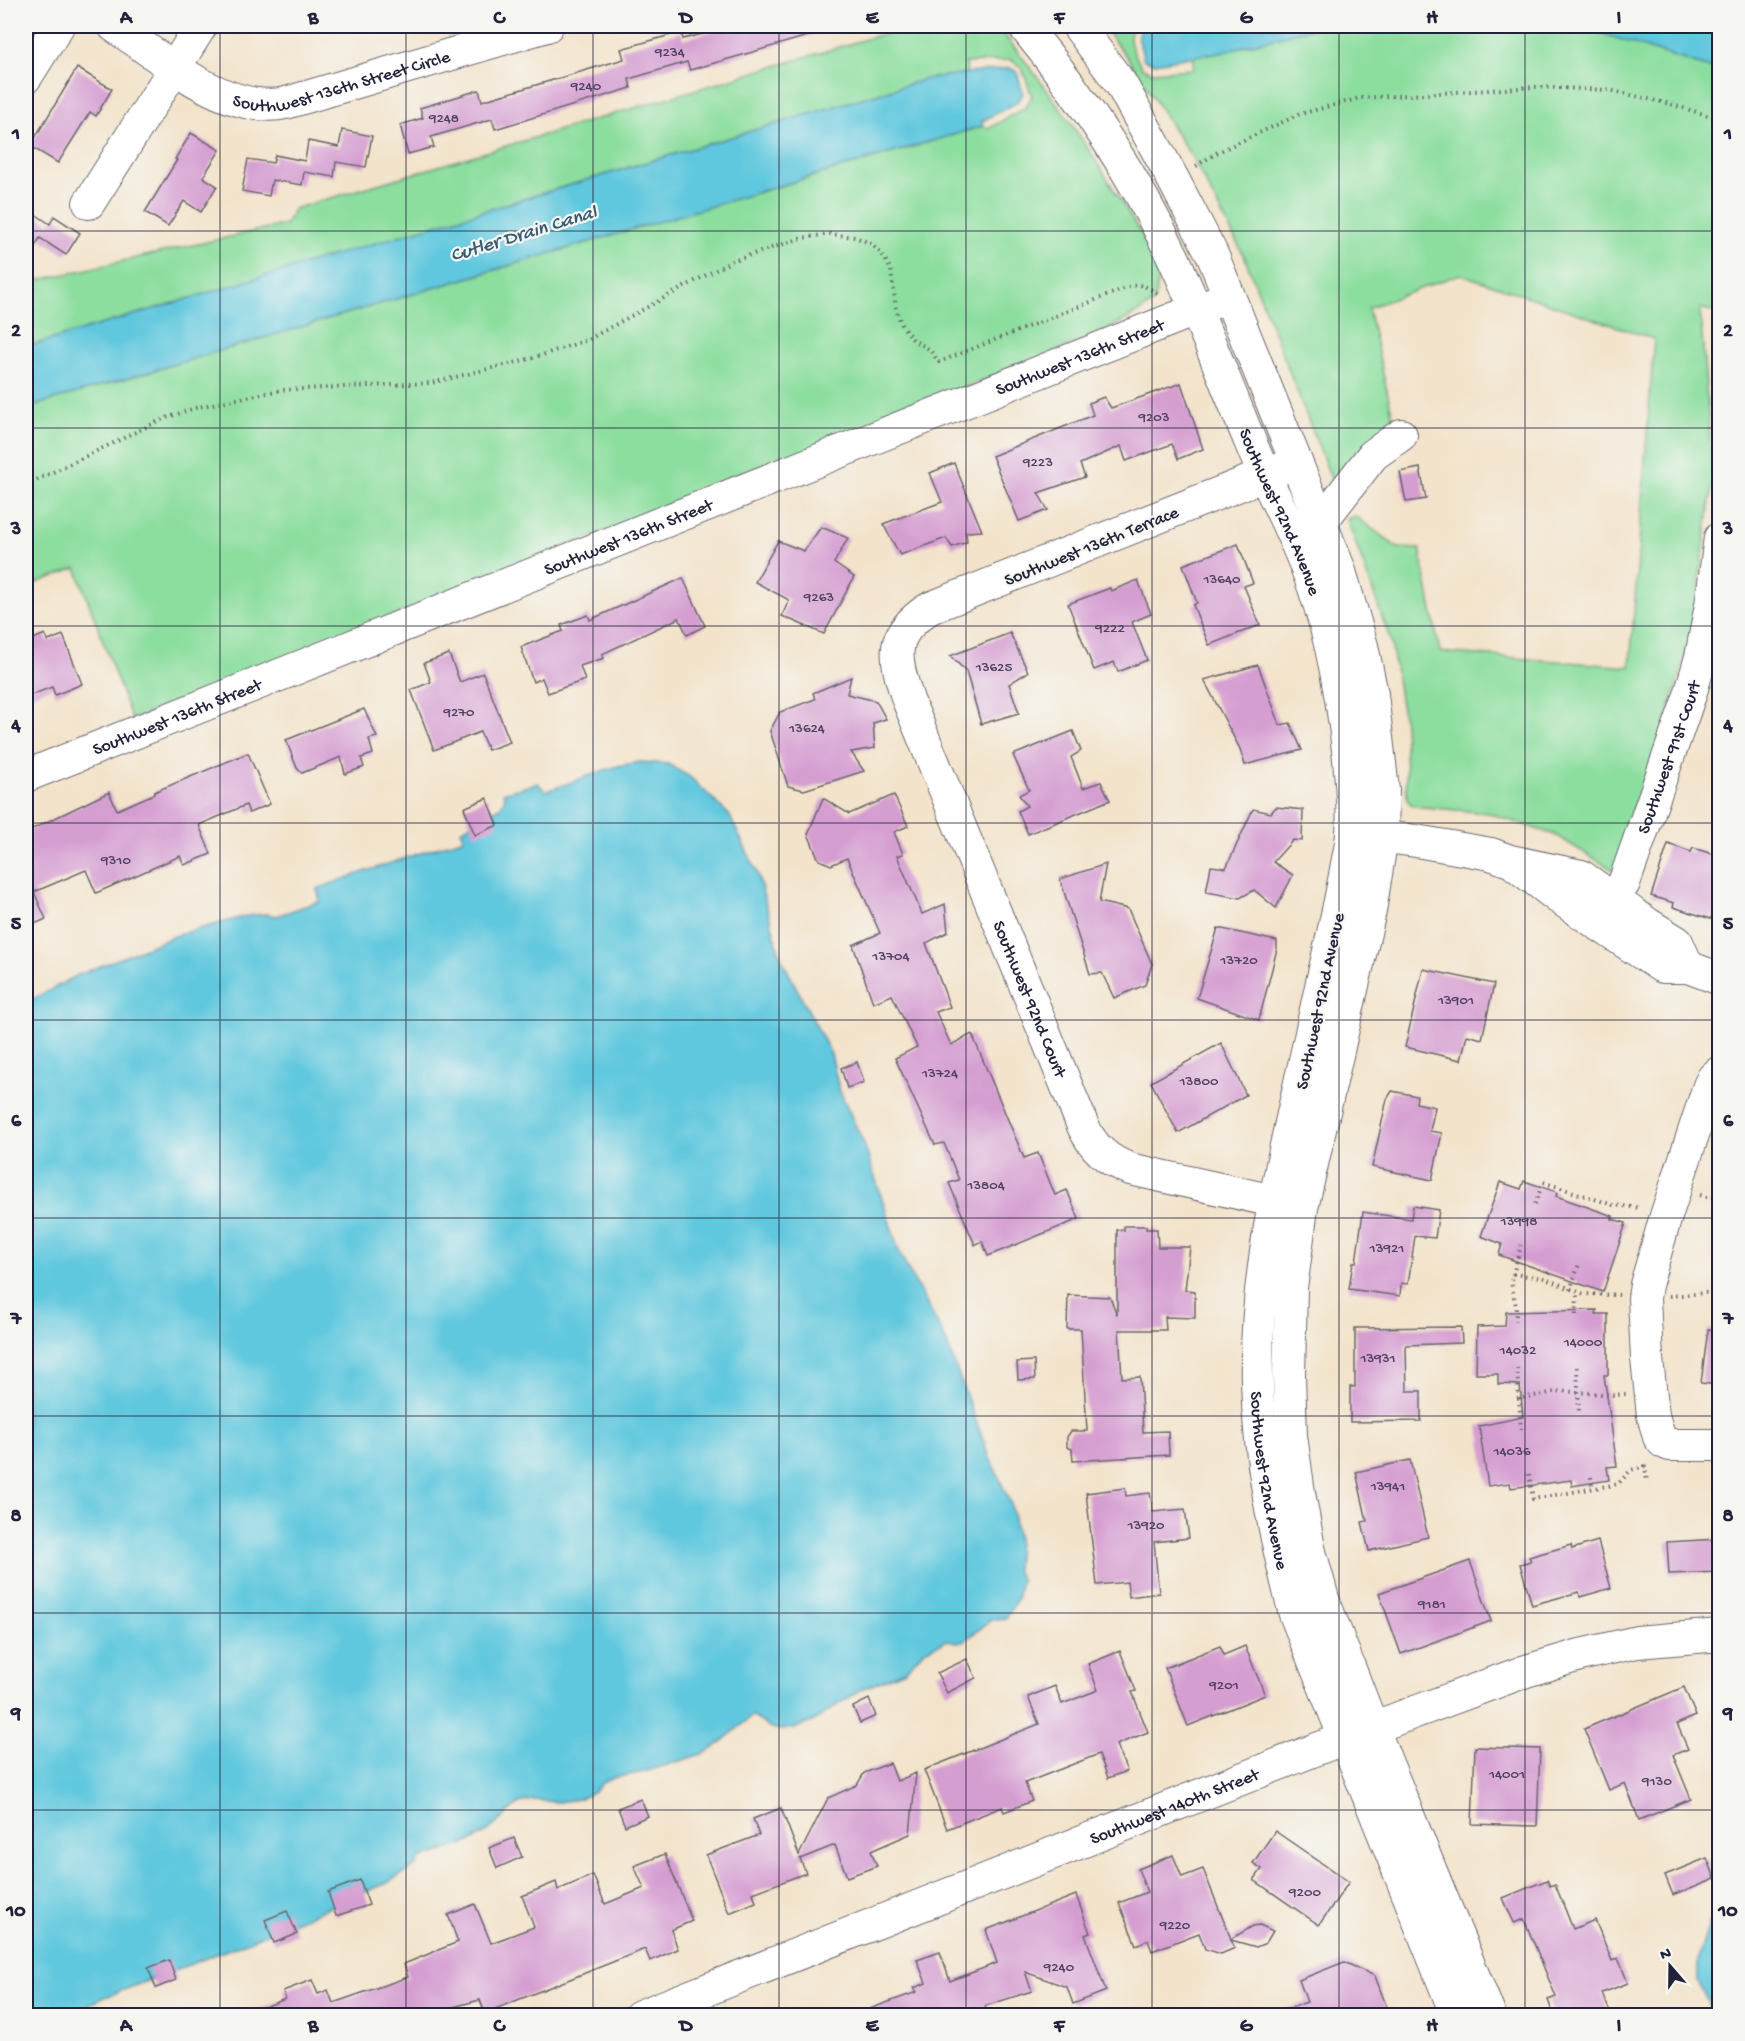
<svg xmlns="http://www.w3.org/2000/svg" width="1745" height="2041" font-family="'Gochi Hand',sans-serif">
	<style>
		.green { fill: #8cde9f; stroke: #57806d; stroke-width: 1.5 }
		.water { fill: #61c8de; stroke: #42758c; stroke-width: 1.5 }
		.building { fill: #d59ed1 }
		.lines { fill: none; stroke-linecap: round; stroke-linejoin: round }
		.minor-casing { stroke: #6b666d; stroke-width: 34 }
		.path { stroke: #6b666d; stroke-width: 4; stroke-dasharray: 1.5 4.5; stroke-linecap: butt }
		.minor { stroke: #fff; stroke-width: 32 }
		.grid { fill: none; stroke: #22223b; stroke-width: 1.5; stroke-opacity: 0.55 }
		.labels { text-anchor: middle; stroke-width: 4.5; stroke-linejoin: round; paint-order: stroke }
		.number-label { font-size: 15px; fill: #4f4160 }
		.street-label { font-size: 18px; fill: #22223b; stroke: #f6f6f2 }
		.water-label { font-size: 20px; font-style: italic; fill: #385c74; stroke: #f6f6f2 }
		.neatline { fill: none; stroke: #22223b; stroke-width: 2 }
		.grid-label { font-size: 20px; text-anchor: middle; font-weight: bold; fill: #22223b }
	</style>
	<rect width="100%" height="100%" fill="#f6f6f2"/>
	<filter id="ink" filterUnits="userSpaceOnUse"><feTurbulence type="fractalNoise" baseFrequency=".0167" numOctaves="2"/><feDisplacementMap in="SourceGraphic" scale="12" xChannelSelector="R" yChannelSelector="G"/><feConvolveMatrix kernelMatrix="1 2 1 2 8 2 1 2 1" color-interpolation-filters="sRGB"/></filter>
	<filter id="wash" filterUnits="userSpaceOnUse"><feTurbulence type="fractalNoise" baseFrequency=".008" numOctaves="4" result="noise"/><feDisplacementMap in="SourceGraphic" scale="24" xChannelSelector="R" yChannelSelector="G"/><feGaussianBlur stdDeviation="1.35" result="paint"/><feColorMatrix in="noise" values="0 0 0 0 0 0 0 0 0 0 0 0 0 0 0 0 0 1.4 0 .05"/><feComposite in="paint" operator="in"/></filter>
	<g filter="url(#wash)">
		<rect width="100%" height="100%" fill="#f3e3cb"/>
		<g class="green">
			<path d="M897,26H997C1040,78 1079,132 1114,190C1129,213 1147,241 1156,267C1160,279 1157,291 1154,303L1106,331L132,720L76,568L26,587V408L983,126L988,129L1026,107L1032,96L1022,68L1011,60L966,63L967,73L930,78L26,347V283L286,224L294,209L893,31Z"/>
			<path d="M1102,26H1134C1124,39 1135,55 1142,68L1153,72L1193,69L1194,56L1225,51L1320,26H1579L1719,71V313L1700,308L1713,480L1693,630L1662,734L1623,836L1620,874L1555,835L1488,813L1413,806L1407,800L1404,723L1391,642L1347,519L1355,516L1398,548L1420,549L1440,652L1630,667L1654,339L1460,274L1368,308L1395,426L1336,491L1245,258L1193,159L1127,57Z"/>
		</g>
		<g class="water">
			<polygon points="1148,26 1320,26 1225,51 1155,63 1144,60 1138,37 1140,29"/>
			<polygon points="1579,26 1719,26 1719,71"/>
			<polygon points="1010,68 1017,72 1023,94 1016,103 982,121 983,126 26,408 26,347 930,78"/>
			<path d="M641,762L668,764L690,777L729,815L757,872L781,958L831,1054L839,1089L864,1144L900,1254L944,1336L989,1456L1011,1504L1018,1539L1016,1570L1021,1579L1017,1599L1006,1618L991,1620L966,1640L957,1642L948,1640L924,1650L905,1671L862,1689L812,1722L794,1728L782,1730L771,1728L752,1716L714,1748L702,1754L644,1772L612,1778L602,1783L593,1793L579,1799L558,1802L533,1800L519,1803L486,1833L470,1842L419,1859L416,1866L387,1883L232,1948L103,1998L66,2015H26V1003L78,975L180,934L247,916L265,914L276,916L320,901L317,889C365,870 415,856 464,838L461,830L501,806L505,798L503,793L538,783L545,791C577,782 608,765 641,762Z"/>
			<polygon points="1719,1913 1719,2015 1713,2015 1698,1981 1698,1960 1709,1923"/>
		</g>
		<g id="blocks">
			<g class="building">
				<polygon points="734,26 829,26 829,30 690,70 687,62 629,79 631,88 495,129 492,119 431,137 434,147 408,154 400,125 423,118 420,108 479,90 482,101 624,59 621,49 681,32 683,39"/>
				<polygon points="77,68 112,89 96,116 90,112 58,163 30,146"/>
				<polygon points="342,130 372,136 366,167 336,162 334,177 304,172 302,185 272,180 269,196 242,191 248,159 273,163 275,155 305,161 308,141 339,147"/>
				<polygon points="191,133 220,150 203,177 217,186 201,212 184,201 168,226 145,212 177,160 175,159"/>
				<polygon points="26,208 50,224 54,216 80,233 66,255 40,238 26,260"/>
				<polygon points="1181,383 1203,449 1178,459 1172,444 1126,461 1121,446 1080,464 1085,477 1038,493 1048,510 1019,521 992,456 1093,415 1089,403 1104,397 1111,408"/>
				<polygon points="954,463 982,531 966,532 967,542 952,547 946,538 900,555 883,524 942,502 930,473"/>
				<polygon points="1420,468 1426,499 1406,502 1400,472"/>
				<polygon points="821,527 848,538 834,563 854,577 824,634 782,616 789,600 755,582 778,541 804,551"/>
				<polygon points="1238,544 1253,583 1244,586 1260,625 1209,645 1193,605 1197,603 1183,565"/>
				<polygon points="683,578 705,626 687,635 679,618 602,654 604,658 580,666 585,680 548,693 542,678 533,682 521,647 563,631 561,625 588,615 590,620"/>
				<polygon points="1138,580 1151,614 1132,622 1147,660 1118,672 1114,662 1094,670 1068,604 1110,588 1111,591"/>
				<polygon points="1010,633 1028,672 1009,684 1019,713 981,724 966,671 950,656"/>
				<polygon points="45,634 48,641 63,635 82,684 55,695 52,687 26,697 26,642"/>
				<polygon points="449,654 460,682 483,673 510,742 488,750 480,732 434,750 411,690 431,682 424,663"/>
				<polygon points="1258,665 1280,725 1290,723 1302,750 1245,765 1240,749 1204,680"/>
				<polygon points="851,677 847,694 876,701 886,719 873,723 875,748 851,752 864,771 804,790 788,786 770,731 780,712 815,699 813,693"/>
				<polygon points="364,709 377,737 369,739 373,754 361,758 364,767 345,774 341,757 302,773 297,768 286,740"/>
				<polygon points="1073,731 1081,751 1071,757 1083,788 1101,782 1110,800 1028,834 1018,811 1027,806 1019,795 1029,790 1013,755"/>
				<polygon points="248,753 270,804 249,813 246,805 199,825 211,854 184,865 180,856 96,893 86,870 34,892 46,919 30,926 26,916 26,832 109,792 117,810 154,794 154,792"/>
				<polygon points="894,795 908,826 894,832 903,854 897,856 922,914 945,904 948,932 926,943 950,1007 936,1012 951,1045 972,1034 1024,1158 1038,1153 1055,1195 1067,1190 1079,1219 988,1256 982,1241 975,1245 949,1183 959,1180 944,1143 935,1145 895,1058 917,1047 892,995 873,1003 853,945 880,933 847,858 831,865 819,860 808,834 823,798 849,814"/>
				<polygon points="487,798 498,825 475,835 464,808"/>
				<polygon points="1276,807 1303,810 1302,841 1293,840 1273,862 1293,875 1276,908 1254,890 1240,898 1206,892 1211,866 1226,868 1253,809 1271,813"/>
				<polygon points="1668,844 1691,852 1693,848 1719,856 1719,917 1712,915 1711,919 1673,907 1674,903 1651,896"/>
				<polygon points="1106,864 1099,902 1128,909 1152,964 1145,985 1114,998 1102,973 1090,974 1060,879"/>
				<polygon points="1218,928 1277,941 1277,949 1259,1020 1197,998"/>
				<polygon points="1423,969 1494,984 1482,1039 1467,1035 1461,1060 1405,1047"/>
				<polygon points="1221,1043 1246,1095 1178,1133 1151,1082"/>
				<polygon points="857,1062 864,1082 847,1088 841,1068"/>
				<polygon points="1392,1091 1417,1096 1416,1103 1435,1107 1430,1131 1442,1133 1432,1180 1372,1167 1387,1099"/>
				<polygon points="1524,1181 1557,1192 1556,1196 1613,1216 1612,1219 1626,1223 1603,1292 1499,1255 1502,1244 1481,1236 1500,1182 1521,1189"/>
				<polygon points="1413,1206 1439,1210 1435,1238 1415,1236 1408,1284 1401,1283 1400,1296 1349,1289 1353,1262 1356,1262 1363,1212 1411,1219"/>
				<polygon points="1124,1226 1146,1226 1146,1229 1157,1229 1158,1247 1190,1247 1185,1290 1195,1291 1195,1318 1165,1317 1166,1330 1119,1330 1122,1378 1140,1377 1143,1432 1168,1431 1169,1455 1073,1461 1072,1449 1067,1447 1067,1437 1071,1431 1087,1431 1081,1329 1067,1329 1068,1295 1110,1297 1117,1315 1117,1230 1124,1230"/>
				<polygon points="1597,1310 1596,1314 1608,1314 1608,1375 1604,1375 1617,1466 1607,1467 1609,1480 1572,1486 1571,1480 1511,1488 1510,1483 1488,1486 1479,1426 1523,1417 1520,1385 1498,1384 1498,1374 1476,1374 1477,1327 1505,1326 1506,1312"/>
				<polygon points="1461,1327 1462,1343 1406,1345 1407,1391 1421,1391 1421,1421 1350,1422 1350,1387 1355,1387 1355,1328"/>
				<polygon points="1708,1329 1719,1330 1719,1385 1701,1383"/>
				<polygon points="1034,1361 1035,1379 1018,1380 1017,1362"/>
				<polygon points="1410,1460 1428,1537 1369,1551 1362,1522 1367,1521 1356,1472"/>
				<polygon points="1125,1488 1126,1496 1150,1493 1153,1512 1185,1509 1189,1538 1154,1542 1159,1593 1129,1597 1127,1582 1097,1585 1086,1493"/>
				<polygon points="1719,1539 1719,1572 1669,1574 1667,1542"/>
				<polygon points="1598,1541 1611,1588 1580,1597 1579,1592 1532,1605 1520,1564 1531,1561 1529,1557 1571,1545 1572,1549"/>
				<polygon points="1470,1561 1491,1621 1401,1654 1379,1593"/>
				<polygon points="1220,1646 1224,1655 1245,1646 1265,1695 1188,1726 1165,1668"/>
				<polygon points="1120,1651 1136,1691 1132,1692 1148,1732 1116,1745 1127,1771 1108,1778 1099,1754 1025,1783 1032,1801 1004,1812 1002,1807 947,1829 924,1770 1039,1724 1028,1697 1055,1686 1062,1704 1098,1690 1088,1664"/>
				<polygon points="967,1659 976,1678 947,1693 937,1673"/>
				<polygon points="1684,1687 1696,1716 1677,1724 1688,1749 1673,1755 1691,1799 1639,1820 1625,1783 1609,1790 1584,1729"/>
				<polygon points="869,1699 876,1716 860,1723 853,1707"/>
				<polygon points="1475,1747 1540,1749 1537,1826 1472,1824"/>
				<polygon points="890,1763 897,1781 916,1773 910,1834 871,1851 877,1866 847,1877 835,1845 800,1859 806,1873 753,1893 756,1902 729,1913 706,1855 759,1835 753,1819 781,1808 799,1855 828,1798 857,1785 864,1773"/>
				<polygon points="641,1799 648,1816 625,1826 618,1808"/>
				<polygon points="1275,1831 1349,1882 1319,1925 1254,1880 1262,1869 1253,1863"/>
				<polygon points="514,1838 522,1857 497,1868 489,1848"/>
				<polygon points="665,1854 692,1921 671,1930 678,1949 650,1961 645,1949 485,2013 480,2000 445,2009 448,2016 247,2016 247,2014 285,1999 283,1991 312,1980 318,1994 328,1990 333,2003 408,1977 404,1964 458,1942 448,1915 475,1904 491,1943 534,1927 522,1896 556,1882 558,1890 593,1875 605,1904 644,1888 634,1866"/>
				<polygon points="1173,1855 1182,1877 1203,1869 1231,1939 1253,1926 1260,1925 1273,1931 1266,1943 1256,1947 1231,1940 1235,1948 1221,1954 1205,1949 1199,1933 1152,1951 1148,1940 1136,1945 1119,1903 1147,1892 1138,1869"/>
				<polygon points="1707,1858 1715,1878 1673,1895 1665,1875"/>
				<polygon points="360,1880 369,1905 336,1916 328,1892"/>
				<polygon points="1547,1880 1550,1886 1555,1884 1573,1929 1595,1920 1612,1961 1618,1958 1628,1983 1602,1993 1612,2016 1554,2016 1548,2000 1556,1997 1524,1919 1514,1923 1503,1898"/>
				<polygon points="1076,1895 1090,1933 1085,1935 1106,1991 1073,2004 1067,1987 1025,1972 1032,1991 985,2006 988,2016 859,2016 858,2013 917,1992 914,1988 926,1983 917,1960 940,1952 950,1981 997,1963 986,1930"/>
				<polygon points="287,1911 297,1934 274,1943 265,1920"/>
				<polygon points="169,1960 176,1980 156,1988 148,1968"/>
				<polygon points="1344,1962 1375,1976 1390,2016 1276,2016 1276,2013 1307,2002 1299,1980"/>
			</g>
		</g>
	</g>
	<g filter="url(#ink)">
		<use href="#blocks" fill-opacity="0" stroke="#6b666d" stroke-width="1.5"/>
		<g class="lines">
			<g class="minor-casing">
				<g id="minor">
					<path id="s1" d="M114,26C160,57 228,116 286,103L547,26"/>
					<path id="s2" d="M1024,26C1082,97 1135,176 1174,259C1202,321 1226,384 1252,446C1269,488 1291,527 1307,569C1330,627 1341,688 1348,750C1351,777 1354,806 1352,834C1351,848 1347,862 1345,875C1336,925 1323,974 1313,1024C1288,1141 1254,1261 1257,1381C1259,1460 1275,1538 1295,1614L1457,2016"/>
					<polyline points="1078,26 1121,84 1173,179 1212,254 1339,568 1362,646 1372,694 1383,790 1382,837 1370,911 1302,1208 1291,1288 1289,1375 1291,1436 1299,1493 1309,1548 1323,1599 1373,1729 1490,2016"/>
					<polyline points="26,77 58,26"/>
					<polyline points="89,203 201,26"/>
					<path id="s3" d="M1282,468L930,608C888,634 894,657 908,700L1083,1126C1093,1148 1108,1161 1130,1169L1296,1206"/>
					<polyline points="1321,522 1373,455 1401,435"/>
					<path id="s4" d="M26,776L1213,303"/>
					<polyline points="1361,834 1416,841 1491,854 1510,861 1581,876 1648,924 1677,942 1688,967"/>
					<polyline points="1517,866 1559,898 1662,967 1688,967 1720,979"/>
					<path id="s5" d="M1613,899L1624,883L1690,695L1701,657L1711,605L1720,538"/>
					<polyline points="1720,1072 1713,1078 1709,1086 1666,1216 1646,1285 1644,1298 1647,1359 1653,1415 1659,1437 1663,1442 1670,1445 1720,1445"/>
					<path id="s6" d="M640,2016L1345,1738L1526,1671L1580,1655L1637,1642L1720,1635"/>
				</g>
			</g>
			<g class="path">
				<polyline points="1196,166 1218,152 1300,114 1360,98 1536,87 1609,90 1670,104 1720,119"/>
				<polyline points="26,485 163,419 198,407 281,390 431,383 533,358 587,340 732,261 802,238 830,234 855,237 870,243 882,254 891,270 896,308 901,324 913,340 929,349 939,362 1131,286 1142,285 1160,294"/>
				<polyline points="1700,1195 1720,1200"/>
				<polyline points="1535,1204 1543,1182 1613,1205 1641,1208"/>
				<polyline points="1513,1274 1543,1278 1584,1294 1620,1295"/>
				<polyline points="1570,1290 1579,1264"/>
				<polyline points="1669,1296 1706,1293 1720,1294"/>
				<polyline points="1576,1315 1577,1292"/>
				<polyline points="1516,1322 1516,1306 1511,1282 1521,1245"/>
				<polyline points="1577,1367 1579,1413"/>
				<polyline points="1517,1368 1521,1429"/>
				<polyline points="1517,1399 1561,1391 1614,1395 1626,1394"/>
				<polyline points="1645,1465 1647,1482"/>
				<polyline points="1529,1474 1533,1499 1618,1484 1631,1470 1645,1466"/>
				<polyline points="1591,1477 1592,1488"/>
			</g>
			<use href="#minor" class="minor"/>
		</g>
	</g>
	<path class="grid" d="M220,26V2016M406,26V2016M593,26V2016M779,26V2016M966,26V2016M1152,26V2016M1339,26V2016M1525,26V2016M26,231H1720M26,428H1720M26,626H1720M26,823H1720M26,1020H1720M26,1218H1720M26,1416H1720M26,1613H1720M26,1810H1720"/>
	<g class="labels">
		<g class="number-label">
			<text x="670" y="56">9234</text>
			<text x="586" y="90">9240</text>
			<text x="444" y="122">9248</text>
			<text x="1154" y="421">9203</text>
			<text x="1038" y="466">9223</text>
			<text x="1222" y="583">13640</text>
			<text x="819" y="601">9263</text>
			<text x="1110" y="632">9222</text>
			<text x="994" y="671">13625</text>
			<text x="459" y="716">9270</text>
			<text x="807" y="732">13624</text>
			<text x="116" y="864">9310</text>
			<text x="891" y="960">13704</text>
			<text x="1239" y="964">13720</text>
			<text x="1456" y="1004">13901</text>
			<text x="940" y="1077">13724</text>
			<text x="1199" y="1085">13800</text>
			<text x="986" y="1189">13804</text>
			<text x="1519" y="1225">13998</text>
			<text x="1387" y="1252">13921</text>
			<text x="1583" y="1346">14000</text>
			<text x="1518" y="1354">14032</text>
			<text x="1378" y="1362">13931</text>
			<text x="1512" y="1455">14036</text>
			<text x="1388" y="1490">13941</text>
			<text x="1146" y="1529">13920</text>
			<text x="1432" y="1608">9181</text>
			<text x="1224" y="1689">9201</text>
			<text x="1507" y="1778">14001</text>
			<text x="1657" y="1785">9130</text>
			<text x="1305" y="1896">9200</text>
			<text x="1175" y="1929">9220</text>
			<text x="1059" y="1971">9240</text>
		</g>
		<g class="street-label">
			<text dy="6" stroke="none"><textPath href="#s1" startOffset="252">Southwest 136th Street Circle</textPath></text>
			<text dy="6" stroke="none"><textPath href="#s4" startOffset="1134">Southwest 136th Street</textPath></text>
			<text dy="6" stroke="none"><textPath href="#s2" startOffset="552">Southwest 92nd Avenue</textPath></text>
			<text dy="6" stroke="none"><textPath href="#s4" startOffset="648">Southwest 136th Street</textPath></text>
			<text transform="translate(1091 545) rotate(-22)" y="6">Southwest 136th Terrace</text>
			<text dy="6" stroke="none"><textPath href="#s4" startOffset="162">Southwest 136th Street</textPath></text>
			<text dy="6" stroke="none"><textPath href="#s5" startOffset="153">Southwest 91st Court</textPath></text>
			<text dy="6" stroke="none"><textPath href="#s3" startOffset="808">Southwest 92nd Court</textPath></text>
			<text transform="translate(1319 1001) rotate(-78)" y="6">Southwest 92nd Avenue</text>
			<text dy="6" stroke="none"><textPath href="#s2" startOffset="1542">Southwest 92nd Avenue</textPath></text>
			<text dy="6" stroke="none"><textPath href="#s6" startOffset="574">Southwest 140th Street</textPath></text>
		</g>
		<g class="water-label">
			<text transform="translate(523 232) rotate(-17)" y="7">Cutler Drain Canal</text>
		</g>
	</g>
	<rect width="1745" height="2041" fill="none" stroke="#f6f6f2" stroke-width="66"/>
	<g transform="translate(1670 1966) rotate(340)" stroke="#f6f6f2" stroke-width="4.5" paint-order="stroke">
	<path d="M0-4.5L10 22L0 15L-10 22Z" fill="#22223b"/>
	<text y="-9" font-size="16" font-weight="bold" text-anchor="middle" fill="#22223b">N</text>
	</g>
	<rect x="33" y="33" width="1679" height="1975" class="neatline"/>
	<g class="grid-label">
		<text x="126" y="23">A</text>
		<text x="313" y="23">B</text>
		<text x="499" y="23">C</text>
		<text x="686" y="23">D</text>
		<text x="872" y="23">E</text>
		<text x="1059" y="23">F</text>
		<text x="1246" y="23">G</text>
		<text x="1432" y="23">H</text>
		<text x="1619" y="23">I</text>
		<text x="16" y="139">1</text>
		<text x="1728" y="139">1</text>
		<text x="16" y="336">2</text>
		<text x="1728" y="336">2</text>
		<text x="16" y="534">3</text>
		<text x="1728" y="534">3</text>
		<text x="16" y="731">4</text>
		<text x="1728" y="731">4</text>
		<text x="16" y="929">5</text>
		<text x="1728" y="929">5</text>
		<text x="16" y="1126">6</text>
		<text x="1728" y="1126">6</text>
		<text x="16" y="1324">7</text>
		<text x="1728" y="1324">7</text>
		<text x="16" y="1521">8</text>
		<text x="1728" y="1521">8</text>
		<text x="16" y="1719">9</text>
		<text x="1728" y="1719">9</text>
		<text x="16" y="1916">10</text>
		<text x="1728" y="1916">10</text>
		<text x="126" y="2031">A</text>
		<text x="313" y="2031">B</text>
		<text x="499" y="2031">C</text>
		<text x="686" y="2031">D</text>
		<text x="872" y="2031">E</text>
		<text x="1059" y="2031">F</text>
		<text x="1246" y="2031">G</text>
		<text x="1432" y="2031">H</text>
		<text x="1619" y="2031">I</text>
	</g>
</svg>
